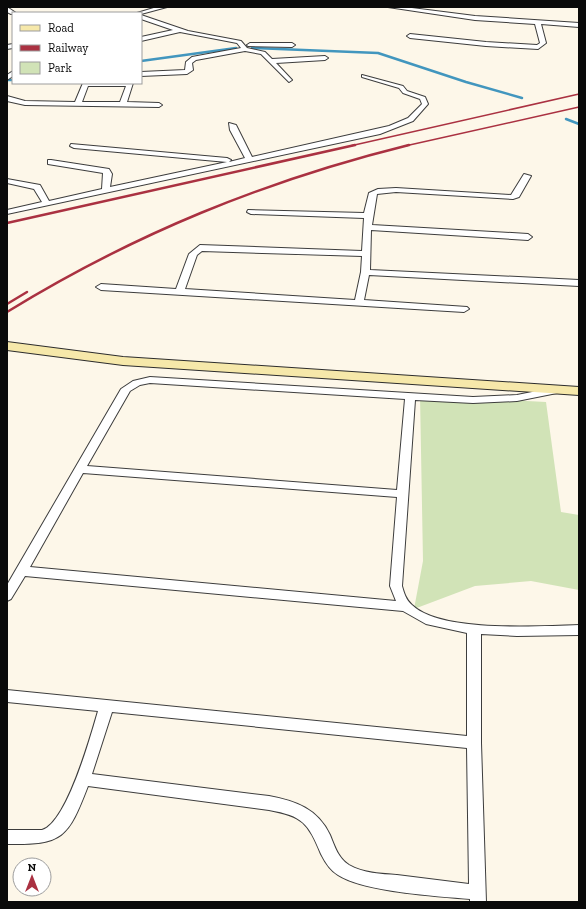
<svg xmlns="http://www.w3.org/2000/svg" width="586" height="909" font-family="'Zilla Slab',serif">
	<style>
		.green { fill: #d1e3b7 }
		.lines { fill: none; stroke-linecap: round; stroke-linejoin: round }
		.stream { stroke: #4296be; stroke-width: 2.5 }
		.street-casing { stroke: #3d3d3d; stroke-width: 2 }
		.secondary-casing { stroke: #2c2c2c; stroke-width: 2 }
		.street { fill: #fff; fill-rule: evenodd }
		.secondary { fill: #f6e8aa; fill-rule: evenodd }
		.rail-far1 { stroke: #aa3141; stroke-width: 1.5 }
		.rail { stroke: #aa3141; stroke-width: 2.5 }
	</style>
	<rect width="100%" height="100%" fill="#fdf7e9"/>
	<polygon class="green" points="420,395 546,402 561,512 579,515 579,590 531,581 475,586 414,609 423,561"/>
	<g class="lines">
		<g class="stream">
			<polyline points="252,48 378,53 466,82 522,98"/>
			<polyline points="141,61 236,48"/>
			<polyline points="7,80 13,80"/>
			<polyline points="566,119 579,124"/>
		</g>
		<g class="street-casing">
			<g id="street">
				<polygon points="7,7 16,13 11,14 7,12"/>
				<polygon points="157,7 167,7 141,14 141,13 137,13"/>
				<polygon points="388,7 404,7 475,16 579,23 579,27 541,24 546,43 538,49 486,46 410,38 407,36 410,34 486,42 537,45 540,43 535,24 475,20"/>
				<polygon points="141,15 188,31 241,41 247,48 265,52 272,59 325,56 328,58 325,60 276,63 292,80 289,82 261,54 245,51 196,60 192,63 193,70 187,74 141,76 141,72 185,70 186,62 192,57 241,48 237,43 180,32 141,41 141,37 173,30 141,19"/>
				<polygon points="250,43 292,43 295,45 292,47 248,46 247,45"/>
				<polygon points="13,44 13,48 7,49 7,45"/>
				<polygon points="13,71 13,76 7,80 7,75"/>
				<polygon points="362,75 403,86 407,91 425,97 428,104 413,121 380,134 7,214 7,210 42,202 34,189 7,183 7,179 40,185 49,201 102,189 103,173 48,164 48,160 51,160 109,169 112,174 110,187 227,162 74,148 70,146 71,144 227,158 231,160 229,162 245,158 230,130 229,123 236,125 252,157 389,126 408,118 422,104 420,99 403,93 399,88 362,77"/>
				<path d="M83,83H133L127,102L159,103L162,105L159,107L25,105L7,101V96L25,101L75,102ZM88,86H126L120,102H82Z"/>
				<path d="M524,174L531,176L519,197L513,199L396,192L377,194L372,225L528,234L532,237L528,240L371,230L370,270L579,280V286L369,275L364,300L467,307L469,309L464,312L101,290L96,287L101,284L176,289L189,254L200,245L362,251L364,218L251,214L247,212L248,210L364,213L369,193L378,189L396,188L511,195ZM202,251L362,256L361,272L355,300L185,289L197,255Z"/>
				<path d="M150,377L473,397L517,395L557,387L562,390L557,393L517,401L473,403L415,400L402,586C404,593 406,600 412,605C441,633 540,626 579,625V635L517,636L481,634V743L486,902H470V899C436,896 364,892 338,875C330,870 325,862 321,854C308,823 303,816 269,810L88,786C68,838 63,845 7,844V830H42C67,823 91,735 98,711L7,702V690L467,736V633L426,624L403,611L25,576L11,599L7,601V585L121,389L133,381ZM150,383L405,399L397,490L87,466L130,391L140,385ZM83,473L397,497L390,586L396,601L30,567ZM112,712L467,748L469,884C445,881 421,878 397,875C381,874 363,873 349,865C338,858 335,847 330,835C318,809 296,801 269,796L92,774Z"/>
			</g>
		</g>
		<g class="secondary-casing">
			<polygon id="secondary" points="7,342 123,357 579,387 579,395 123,365 7,350"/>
		</g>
		<use href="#street" class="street"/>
		<use href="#secondary" class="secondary"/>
		<g class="rail-far1">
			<polyline points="350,146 579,94"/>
			<polyline points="405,146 579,107"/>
		</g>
		<g class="rail">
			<polyline points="7,223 355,145"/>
			<polyline points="7,304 27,292"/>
			<path d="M7,312C134,234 264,181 409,145"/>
		</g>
	</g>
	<rect width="586" height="909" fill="none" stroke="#0a0a0a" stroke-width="16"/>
	<rect x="12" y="12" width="130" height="72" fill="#ffffff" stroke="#9d9d9d"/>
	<rect x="20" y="25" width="20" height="6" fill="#f6e8aa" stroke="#9d9d9d"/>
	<text x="48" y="32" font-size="12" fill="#0a0a0a">Road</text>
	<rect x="20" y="45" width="20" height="6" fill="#aa3141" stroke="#9d9d9d"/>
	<text x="48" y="52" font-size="12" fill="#0a0a0a">Railway</text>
	<rect x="20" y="62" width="20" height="12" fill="#d1e3b7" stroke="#9d9d9d"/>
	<text x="48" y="72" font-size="12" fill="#0a0a0a">Park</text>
	<g transform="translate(32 877)"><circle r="19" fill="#ffffff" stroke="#9d9d9d"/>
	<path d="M0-3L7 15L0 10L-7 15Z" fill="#aa3141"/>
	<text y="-6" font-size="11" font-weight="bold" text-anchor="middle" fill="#0a0a0a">N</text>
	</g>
</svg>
